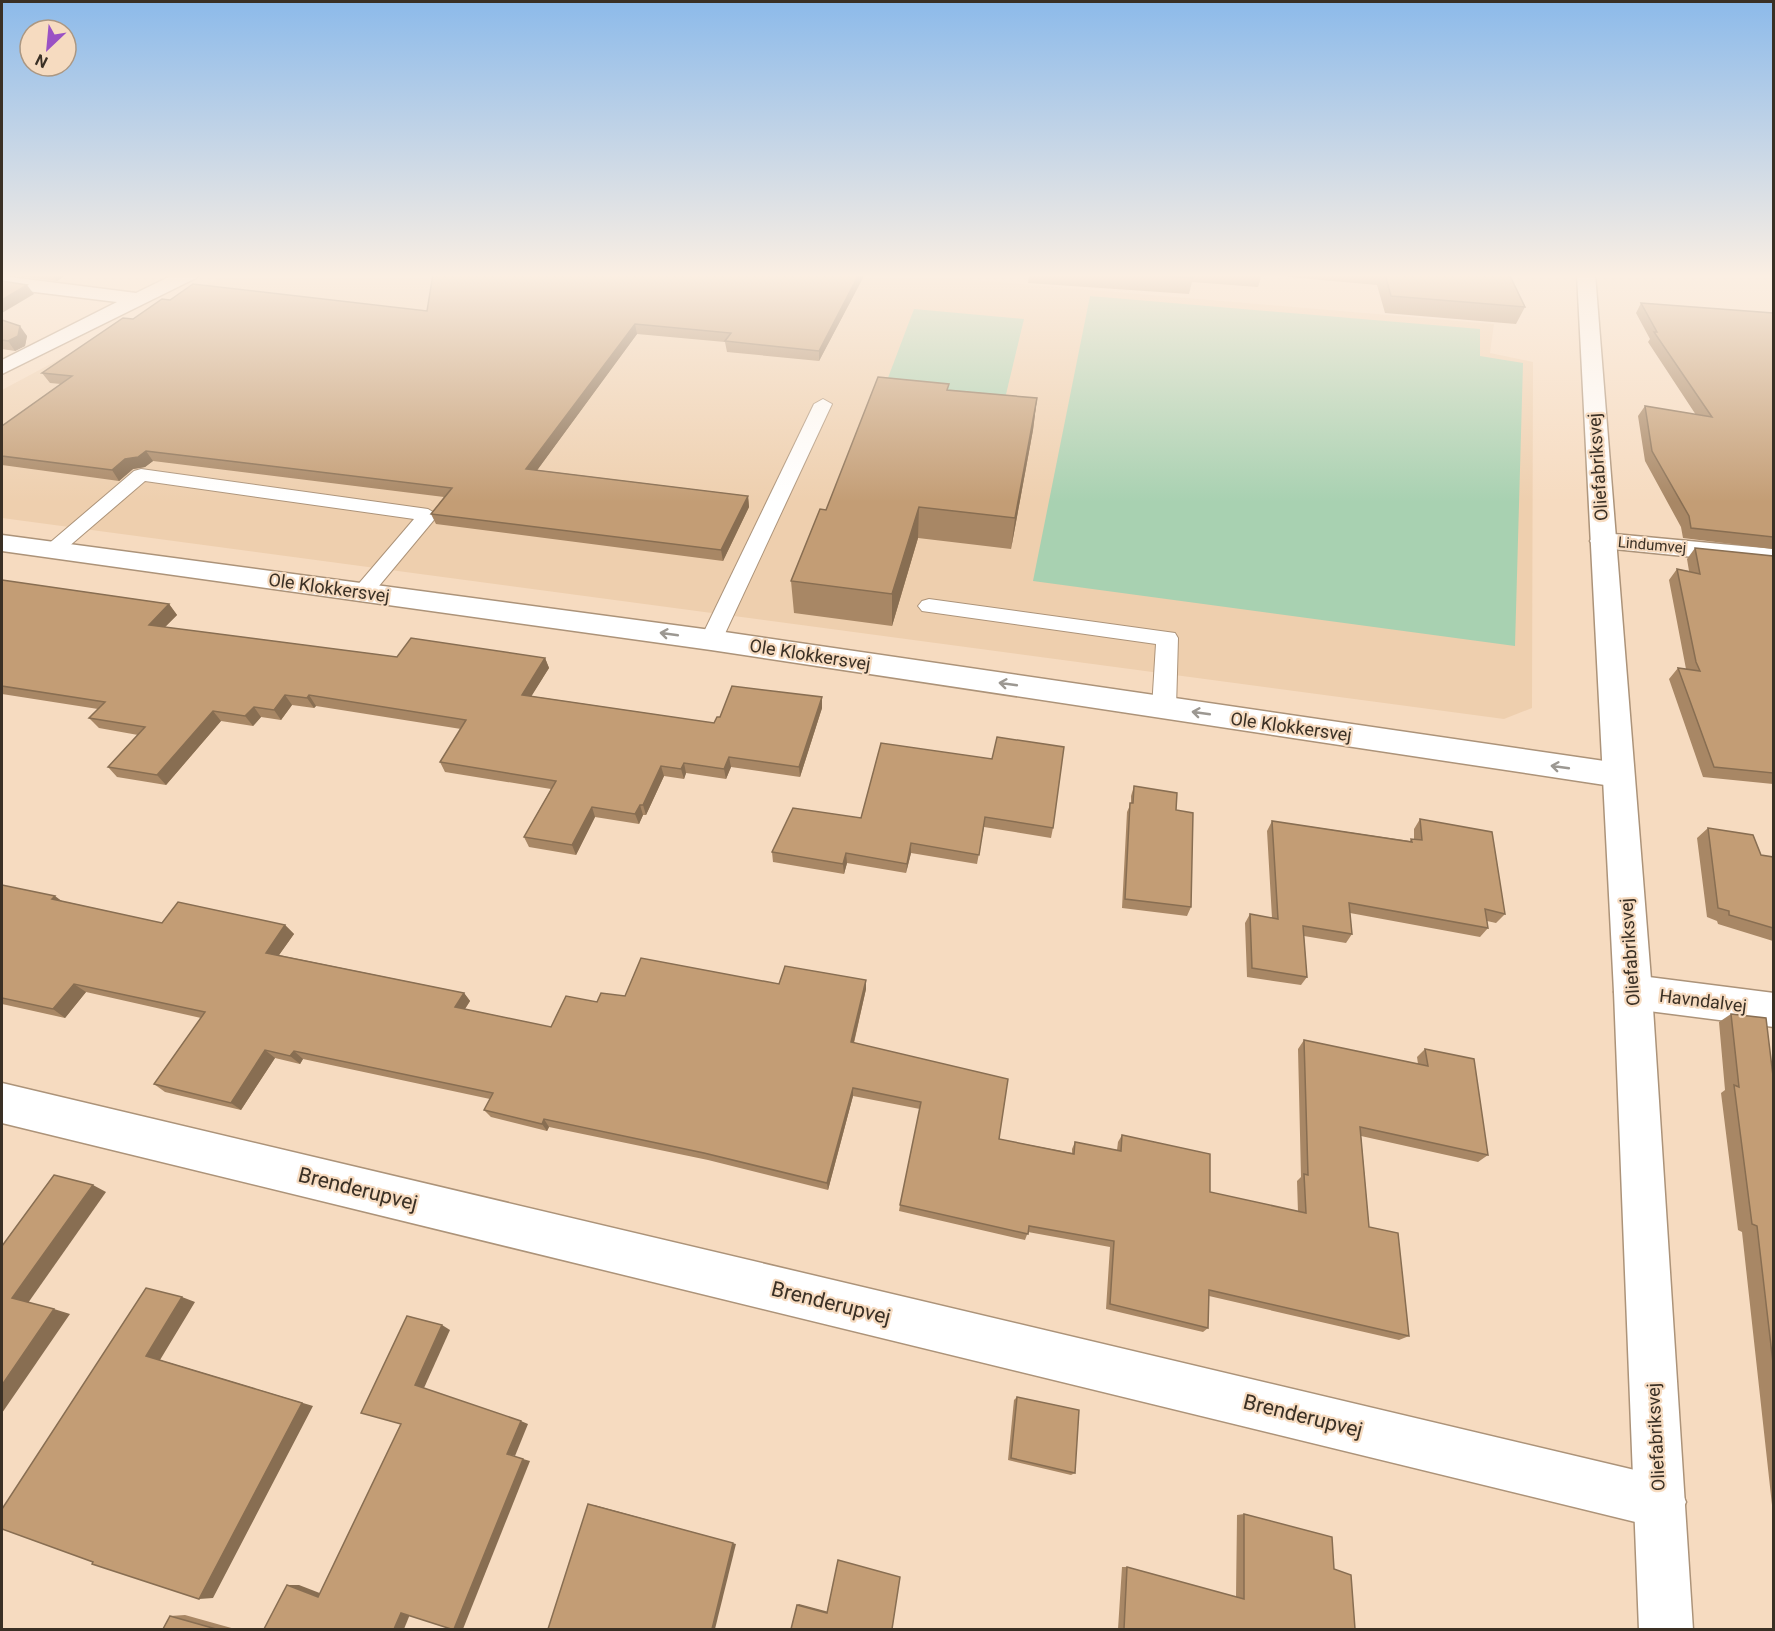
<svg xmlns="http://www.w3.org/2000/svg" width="1775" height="1631" font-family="Roboto,sans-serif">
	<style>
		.built { fill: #eecfae }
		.green { fill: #a8d1b1 }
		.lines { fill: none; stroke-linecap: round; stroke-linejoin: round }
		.lane-casing { stroke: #ac9379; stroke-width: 2 }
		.street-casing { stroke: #ac9379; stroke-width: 3 }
		.secondary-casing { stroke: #ac9379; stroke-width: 3 }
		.lane { fill: #fff; fill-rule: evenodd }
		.street { fill: #fff; fill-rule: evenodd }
		.secondary { fill: #fff; fill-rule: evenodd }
		.wall { fill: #a88765 }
		.shaded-wall { fill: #886e52 }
		.building { fill: #c39d75; stroke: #886e52; stroke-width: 1.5 }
		.oneway { stroke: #9c9892 }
		.labels { text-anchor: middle; stroke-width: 4.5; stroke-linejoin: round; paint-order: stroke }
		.far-street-label { font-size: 15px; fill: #3a3025; stroke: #f6dbc0 }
		.street-label { font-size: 18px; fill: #3a3025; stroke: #f6dbc0 }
		.near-street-label { font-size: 21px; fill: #3a3025; stroke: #f6dbc0 }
	</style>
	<rect width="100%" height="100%" fill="#f6dbc0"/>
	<polygon class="built" points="228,274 904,274 1494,324 1490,353 1533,362 1532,708 1504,719 2,518 2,390 142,315"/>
	<g class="green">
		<polygon points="1090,296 1480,329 1480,356 1523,363 1515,646 1033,581"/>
		<polygon points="914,309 1024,319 1002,411 880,399"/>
	</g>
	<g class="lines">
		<g class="lane-casing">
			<g id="lane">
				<polygon points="823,399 832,404 722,640 719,645 711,647 703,645 700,640 814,404"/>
				<polygon points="141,469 428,509 438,515 369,598 355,598 352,593 355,588 414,519 145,481 60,554 46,554 43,550 46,546 134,471"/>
				<polygon points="929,599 1175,633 1178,638 1176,708 1172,714 1164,716 1156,714 1152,708 1156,644 922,611 918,606 922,601"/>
			</g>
		</g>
		<g class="street-casing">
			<g id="street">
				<polygon points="175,274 198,274 196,278 2,374 2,360 117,302 2,288 2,276 136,293"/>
				<polygon points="1603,533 1774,549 1774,565 1594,547 1590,541 1594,535"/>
				<polygon points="2,535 711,630 1618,763 1629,766 1634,775 1629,784 1618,787 711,650 2,551"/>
				<polygon points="1633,975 1774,993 1774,1027 1633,1009 1620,1004 1614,992 1620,980"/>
				<polygon points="2,1083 1660,1476 1678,1484 1686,1502 1678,1520 1660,1528 2,1123"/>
			</g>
		</g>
		<g class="secondary-casing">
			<polygon id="secondary" points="1577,274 1595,274 1652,992 1693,1630 1639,1630 1614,992"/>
		</g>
		<use href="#lane" class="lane"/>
		<use href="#street" class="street"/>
		<use href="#secondary" class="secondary"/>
	</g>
	<g class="wall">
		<polygon points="2,274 68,274 57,281"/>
		<polygon points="865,274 819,361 727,352 725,342 637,334 537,470 748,496 749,507 723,561 436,524 431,514 444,497 153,461 145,467 133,469 119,481 2,465 2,426 61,384 50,383 42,373 133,319 170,300 427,311"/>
		<polygon points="1029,274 1262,274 1258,287 1192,282 1189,294 1028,283"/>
		<polygon points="1288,274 1509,274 1525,307 1516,324 1385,313 1377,285 1288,277"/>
		<polygon points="1641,303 1773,313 1773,549 1683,538 1681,527 1645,461 1638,416 1645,406 1696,415 1648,342 1650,339 1636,313"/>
		<polygon points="2,320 27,336 25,346 15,351 2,349"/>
		<polygon points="949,390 1037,398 1033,430 1011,549 918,538 892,626 794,613 791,581 826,510"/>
		<polygon points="1695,548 1773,556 1773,784 1703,777 1669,679 1678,668 1686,669 1669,580 1677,569 1689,571 1687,559"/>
		<polygon points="2,580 169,604 177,615 165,627 397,657 545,658 549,668 531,696 714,723 720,717 822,708 800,777 731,767 726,779 686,773 684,779 664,776 646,815 643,815 639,824 595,817 576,855 529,847 524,837 551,789 445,772 440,762 461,729 316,706 314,708 292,705 281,720 261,717 253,726 221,721 166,785 117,777 108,767 138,735 99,728 89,718 98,709 2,694"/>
		<polygon points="881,743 1053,828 1051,838 984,827 977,864 911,853 906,873 847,863 844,874 773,862 772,852 861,818"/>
		<polygon points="1134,786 1176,810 1191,907 1187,916 1122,908 1127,812 1131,803 1131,796"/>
		<polygon points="1420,819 1505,914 1496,923 1487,921 1488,928 1480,937 1350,913 1352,934 1346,943 1304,936 1307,977 1301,985 1247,977 1245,923 1250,914 1272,918 1267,831 1272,821 1410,841 1411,839 1414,839 1414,829"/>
		<polygon points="1708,828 1761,855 1773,857 1773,941 1718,924 1717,921 1707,917 1697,838"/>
		<polygon points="2,885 62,901 162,923 285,925 294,934 279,955 464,993 470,1001 465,1009 551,1027 597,1002 625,996 779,984 866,980 866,989 854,1043 999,1139 1072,1153 1072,1149 1075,1142 1117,1150 1118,1142 1122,1135 1210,1192 1298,1212 1297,1181 1301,1177 1298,1049 1304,1040 1418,1064 1417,1057 1425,1049 1488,1155 1478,1162 1361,1136 1369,1227 1409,1336 1399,1340 1209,1296 1208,1328 1203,1332 1106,1309 1110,1247 1028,1232 1025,1240 899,1211 900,1205 920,1109 853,1096 828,1190 708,1160 549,1127 547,1131 491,1117 484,1110 490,1099 303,1059 300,1064 275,1058 241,1110 165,1092 154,1084 201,1018 86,992 65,1018 2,1004"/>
		<polygon points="1731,1014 1773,1076 1773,1514 1742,1232 1738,1230 1721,1093 1725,1090 1719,1022"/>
		<polygon points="1017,1397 1075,1473 1071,1475 1008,1460 1014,1400"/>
		<polygon points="1244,1514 1334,1569 1355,1629 1118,1629 1122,1567 1127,1567 1236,1597 1237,1515"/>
		<polygon points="185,1615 235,1629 163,1629 170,1616"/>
	</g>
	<g class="shaded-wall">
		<polygon points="52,274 68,274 57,281"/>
		<polygon points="859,274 865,274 819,361 819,351"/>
		<polygon points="27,285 34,294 2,313 2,300"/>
		<polygon points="635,324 637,334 530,480 526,469"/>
		<polygon points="20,326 27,336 25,346 15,351 8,341"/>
		<polygon points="1037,398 1033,430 1011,549 1015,518"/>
		<polygon points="146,451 153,461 145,467 133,469 119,481 112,470 125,459"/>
		<polygon points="748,496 749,507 723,561 721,550"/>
		<polygon points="919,507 918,538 892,626 892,594"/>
		<polygon points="169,604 177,615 157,635 149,625"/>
		<polygon points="545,658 549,668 526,705 522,695"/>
		<polygon points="285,695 292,705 281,720 274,710"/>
		<polygon points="309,695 316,706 314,708 307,698"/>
		<polygon points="822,697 822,708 800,777 799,767"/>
		<polygon points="254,707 261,717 253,726 245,716"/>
		<polygon points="213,711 221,721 166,785 157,775"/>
		<polygon points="729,757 731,767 726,779 724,769"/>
		<polygon points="684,763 686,773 684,779 681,769"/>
		<polygon points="661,766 664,776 646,815 643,805"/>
		<polygon points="640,805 643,815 639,824 635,814"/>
		<polygon points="592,807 595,817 576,855 572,845"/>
		<polygon points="911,843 911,853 906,873 907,864"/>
		<polygon points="846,853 847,863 844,874 843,864"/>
		<polygon points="55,896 67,905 52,899"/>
		<polygon points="285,925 294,934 274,962 266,953"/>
		<polygon points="866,980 866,989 852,1050 851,1042"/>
		<polygon points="74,984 86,992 65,1018 53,1009"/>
		<polygon points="464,993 470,1001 461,1015 455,1007"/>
		<polygon points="265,1050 275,1058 241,1110 231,1103"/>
		<polygon points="294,1051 303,1059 300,1064 290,1056"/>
		<polygon points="853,1088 853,1096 828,1190 827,1183"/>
		<polygon points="544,1119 549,1127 547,1131 542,1124"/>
		<polygon points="93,1185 106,1192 28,1303 12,1298"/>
		<polygon points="182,1297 195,1302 160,1360 313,1406 213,1598 199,1599 146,1356"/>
		<polygon points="54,1309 70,1314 2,1413 2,1385"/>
		<polygon points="442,1325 450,1330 424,1388 415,1385"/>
		<polygon points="521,1421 528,1424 515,1456 507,1454"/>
		<polygon points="523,1459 530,1461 463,1629 454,1629"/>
		<polygon points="594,1505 736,1544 715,1629 712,1629"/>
		<polygon points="287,1585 299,1585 330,1597 318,1597"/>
		<polygon points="799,1604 829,1612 827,1613 797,1605"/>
		<polygon points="411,1612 404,1629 394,1629 401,1613"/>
	</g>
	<g class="building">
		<polygon points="433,274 859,274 819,351 725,341 731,333 635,324 526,469 748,496 721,550 431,514 452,488 146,451 138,457 125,459 112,470 2,456 2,426 72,376 42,373 123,318 133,319 162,299 170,300 193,284 427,311"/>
		<polygon points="1141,274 1193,274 1193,278"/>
		<polygon points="1385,274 1509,274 1525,307 1391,296"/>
		<polygon points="2,281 27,285 2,300"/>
		<polygon points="1641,303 1773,313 1773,537 1691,528 1689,516 1652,451 1645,406 1712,417 1654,332 1657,332"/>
		<polygon points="2,320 20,326 18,336 8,341 2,340"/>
		<polygon points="878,377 949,384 947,390 1037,398 1015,518 919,507 892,594 791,581 820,509 826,510"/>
		<polygon points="1695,548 1773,556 1773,773 1714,767 1678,668 1700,671 1696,662 1677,569 1700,574"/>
		<polygon points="2,580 169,604 149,625 397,657 411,638 545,658 522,695 714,723 717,717 720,717 732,686 822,697 799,767 729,757 724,769 684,763 681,769 661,766 643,805 640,805 635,814 592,807 572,845 524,837 556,781 440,762 466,720 309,695 307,698 285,695 274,710 254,707 245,716 213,711 157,775 108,767 145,727 89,718 105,702 2,686"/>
		<polygon points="997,737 1064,747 1053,828 985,817 979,855 911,843 907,864 846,853 843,864 772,852 793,808 861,818 881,743 992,759"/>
		<polygon points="1134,786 1177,793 1176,810 1193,813 1191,907 1125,899 1130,803 1133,803"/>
		<polygon points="1420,819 1492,832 1505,914 1485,909 1488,928 1349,903 1352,934 1303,926 1307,977 1252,968 1250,914 1278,919 1272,821 1412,842 1411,839 1422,840"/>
		<polygon points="1708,828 1753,835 1761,855 1773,857 1773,928 1729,915 1729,911 1718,908"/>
		<polygon points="2,885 55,896 52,899 162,923 178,902 285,925 266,953 464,993 455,1007 551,1027 566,996 597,1002 601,993 625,996 641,958 779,984 785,966 866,980 851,1042 1008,1079 999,1139 1074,1154 1075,1142 1121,1151 1122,1135 1210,1154 1210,1192 1306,1213 1304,1174 1308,1175 1304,1040 1428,1066 1425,1049 1474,1059 1488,1155 1360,1127 1369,1227 1398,1233 1409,1336 1209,1290 1208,1328 1110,1304 1114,1241 1029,1226 1028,1234 900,1205 921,1102 853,1088 827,1183 704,1153 544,1119 542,1124 484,1110 493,1093 294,1051 290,1056 265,1050 231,1103 154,1084 205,1012 74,984 53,1009 2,998"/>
		<polygon points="1731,1014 1766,1018 1773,1076 1773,1363 1757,1226 1752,1224 1734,1085 1739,1087"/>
		<polygon points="54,1175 93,1185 12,1298 54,1309 2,1385 2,1246"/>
		<polygon points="146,1288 182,1297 146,1356 302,1403 199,1599 92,1564 93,1562 2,1529 2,1509"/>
		<polygon points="407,1316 442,1325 415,1385 521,1421 507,1454 523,1459 454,1629 451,1629 401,1613 394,1629 264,1629 287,1585 318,1597 401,1424 361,1413"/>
		<polygon points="1017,1397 1079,1410 1075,1473 1011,1458"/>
		<polygon points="588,1504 733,1543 712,1629 548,1629"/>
		<polygon points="1244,1514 1332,1537 1334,1569 1351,1575 1355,1629 1124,1629 1127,1567 1244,1599"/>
		<polygon points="838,1560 900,1577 892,1629 791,1629 797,1605 827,1613"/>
		<polygon points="170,1616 216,1629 163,1629"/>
	</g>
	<defs><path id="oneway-shaft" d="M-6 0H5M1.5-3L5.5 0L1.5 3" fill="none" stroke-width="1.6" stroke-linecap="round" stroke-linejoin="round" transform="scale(1.5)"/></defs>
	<g class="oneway">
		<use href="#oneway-shaft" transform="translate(669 634) rotate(-172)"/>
		<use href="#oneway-shaft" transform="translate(1008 684) rotate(-172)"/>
		<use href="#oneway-shaft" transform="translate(1201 713) rotate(-172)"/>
		<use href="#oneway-shaft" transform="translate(1560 767) rotate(-172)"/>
	</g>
	<linearGradient id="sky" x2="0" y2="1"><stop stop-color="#8cbaea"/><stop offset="0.55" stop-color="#fbefe3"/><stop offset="1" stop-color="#fbefe3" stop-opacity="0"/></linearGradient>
	<rect width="1775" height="502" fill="url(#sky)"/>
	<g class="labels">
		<g class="far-street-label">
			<text transform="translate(1652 545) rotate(5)" y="5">Lindumvej</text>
		</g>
		<g class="street-label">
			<text transform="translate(1598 467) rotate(-94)" y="6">Oliefabriksvej</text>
			<text transform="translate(329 588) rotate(8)" y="6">Ole Klokkersvej</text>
			<text transform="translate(810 655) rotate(9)" y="6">Ole Klokkersvej</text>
			<text transform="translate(1291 727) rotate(8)" y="6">Ole Klokkersvej</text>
			<text transform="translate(1630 952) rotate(-94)" y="6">Oliefabriksvej</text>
			<text transform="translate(1703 1001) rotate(7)" y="6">Havndalvej</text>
			<text transform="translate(1656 1437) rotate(-93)" y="6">Oliefabriksvej</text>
		</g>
		<g class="near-street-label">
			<text transform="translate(358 1189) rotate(14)" y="7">Brenderupvej</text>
			<text transform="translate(831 1303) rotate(14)" y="7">Brenderupvej</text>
			<text transform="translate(1303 1416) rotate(14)" y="7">Brenderupvej</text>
		</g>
	</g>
	<rect width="1775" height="1631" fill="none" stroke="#3a3025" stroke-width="6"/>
	<g transform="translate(48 48) rotate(206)"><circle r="28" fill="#f6dbc0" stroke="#ab9782" stroke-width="1.5"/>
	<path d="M0-4.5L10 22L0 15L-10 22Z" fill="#9a51c4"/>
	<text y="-9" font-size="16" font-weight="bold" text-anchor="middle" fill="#3a3025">N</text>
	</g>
</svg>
